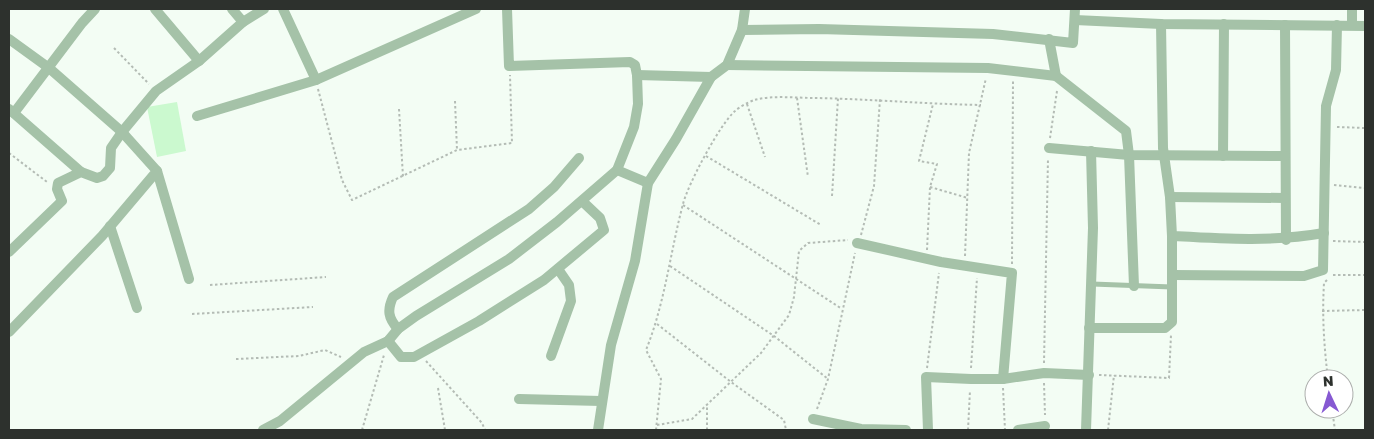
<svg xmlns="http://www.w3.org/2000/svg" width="1374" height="439" font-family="'Golos Text',sans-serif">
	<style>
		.green { fill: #cbf9cf }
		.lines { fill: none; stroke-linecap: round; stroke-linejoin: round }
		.path { stroke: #b4bcb5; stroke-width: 2; stroke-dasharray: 2.5 2.5; stroke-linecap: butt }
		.service { stroke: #a5c2a8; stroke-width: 5 }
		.minor { stroke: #a5c2a8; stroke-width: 10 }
	</style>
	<rect width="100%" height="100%" fill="#f3fdf4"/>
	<polygon class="green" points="177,102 186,151 157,157 147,107"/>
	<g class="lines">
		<g class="path">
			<polyline points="114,48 149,84"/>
			<polyline points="318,89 342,180 352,200 457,150 512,143 510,75"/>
			<polyline points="797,98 808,177"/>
			<polyline points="455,101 457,150"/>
			<polyline points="747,104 765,157"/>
			<polyline points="399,109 403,177"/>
			<polyline points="1337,127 1365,128"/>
			<polyline points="1050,138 1057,91"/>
			<polyline points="9,153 47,182"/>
			<polyline points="706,156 821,225"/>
			<polyline points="1334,185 1365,188"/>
			<polyline points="930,187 968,198"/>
			<polyline points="832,196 838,98"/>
			<polyline points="683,205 842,309"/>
			<polyline points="861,235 874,186 880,99"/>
			<polyline points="1333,241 1365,242"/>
			<polyline points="927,250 930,187 937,164 919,161 933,104"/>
			<polyline points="965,256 969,153 986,78"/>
			<polyline points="1012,264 1013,81"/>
			<polyline points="670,266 774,336 828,379"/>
			<polyline points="1333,275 1365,275"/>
			<path d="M1327,280L1324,283C1322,316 1324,346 1328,379"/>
			<polyline points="210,285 326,277"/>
			<polyline points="1322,311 1365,310"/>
			<polyline points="192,314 313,307"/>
			<polyline points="657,324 731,382 784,420 786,430"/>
			<polyline points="236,359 299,356 325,350 341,357"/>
			<polyline points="426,361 482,423 485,430"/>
			<polyline points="1044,363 1048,158"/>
			<polyline points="927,368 939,273"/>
			<polyline points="971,368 977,278"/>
			<polyline points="1099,375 1169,378 1171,335"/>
			<polyline points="1044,383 1045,415"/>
			<polyline points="438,388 445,430"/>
			<polyline points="1003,388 1005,430"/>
			<polyline points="817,409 828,379 855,253"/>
			<polyline points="1332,409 1335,430"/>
			<polyline points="657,425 692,419 761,353 789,315 794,297 799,251 808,243 848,240"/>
			<polyline points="362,430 384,355"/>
			<path d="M656,430L661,379L646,350C665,303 670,253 683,204C688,184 720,124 735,111C739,107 749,102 754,100C773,95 796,98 815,98C870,99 925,104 981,105"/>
			<polyline points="707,430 707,406"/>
			<polyline points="968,430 970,390"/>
			<polyline points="1108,430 1114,375"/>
		</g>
		<polyline class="service" points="1092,284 1172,287"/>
		<g class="minor">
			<polyline points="155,9 199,61"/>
			<polyline points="232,9 243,22"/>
			<polyline points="283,9 316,80"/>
			<polyline points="1075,20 1161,24 1365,26"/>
			<polyline points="1285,25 1286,240"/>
			<polyline points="1352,25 1352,9"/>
			<polyline points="742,30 819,29 993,34 1073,43 1075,9"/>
			<polyline points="9,39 49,68 122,132 157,171 102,236 9,332"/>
			<polyline points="1049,39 1056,76"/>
			<polyline points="727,65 988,68 1056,76 1126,131 1129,155 1134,286"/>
			<polyline points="637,75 711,77"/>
			<polyline points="9,109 81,172"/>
			<polyline points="14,113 82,23 95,9"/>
			<polyline points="197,116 316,80 476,9"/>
			<polyline points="1049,148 1129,155 1285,156"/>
			<polyline points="1223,156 1224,24"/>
			<polyline points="617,170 648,183"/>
			<polyline points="157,171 189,279"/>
			<polyline points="1170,197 1285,198"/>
			<polyline points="110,226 137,308"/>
			<path d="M1172,236C1226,239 1271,242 1324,233"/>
			<polyline points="857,243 941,262 1012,273 1003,379"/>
			<polyline points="9,252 62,201 57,189 58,183 81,172 97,178 103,176 110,168 111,148 122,132 156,91 199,61 243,22 264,9"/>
			<polyline points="1173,275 1304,276 1323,270 1326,106 1336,70 1337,25"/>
			<polyline points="1089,328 1165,328 1172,322 1172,236 1170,197 1163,148 1161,24"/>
			<path d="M398,329C388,318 387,310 393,297L529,209L554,187L579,158"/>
			<polyline points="388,341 401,357 414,357 479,321 544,280 604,230 600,218 582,201"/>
			<polyline points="551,356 571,301 569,285 558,269"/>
			<polyline points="519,399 601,401"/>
			<polyline points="813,419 861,429 906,430"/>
			<polyline points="263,430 280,421 364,352 388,341 398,329 416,316 509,259 557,222 617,170 634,127 638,104 637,75 635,65 630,62 509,66 507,9"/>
			<polyline points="598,430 611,345 635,261 648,183 676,139 711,77 727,65 742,30 745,9"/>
			<polyline points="928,430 926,377 971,379 1003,379 1044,373 1089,375"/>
			<polyline points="1018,430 1045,426"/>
			<polyline points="1086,430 1093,228 1091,151"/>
		</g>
	</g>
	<rect width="1374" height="439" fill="none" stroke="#2d312d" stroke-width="20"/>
	<g transform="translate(1329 394) rotate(356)"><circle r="24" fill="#ffffff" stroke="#abadab"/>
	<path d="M0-4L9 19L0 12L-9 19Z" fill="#8659d2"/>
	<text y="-8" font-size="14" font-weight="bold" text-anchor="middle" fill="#2d312d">N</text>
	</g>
</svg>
